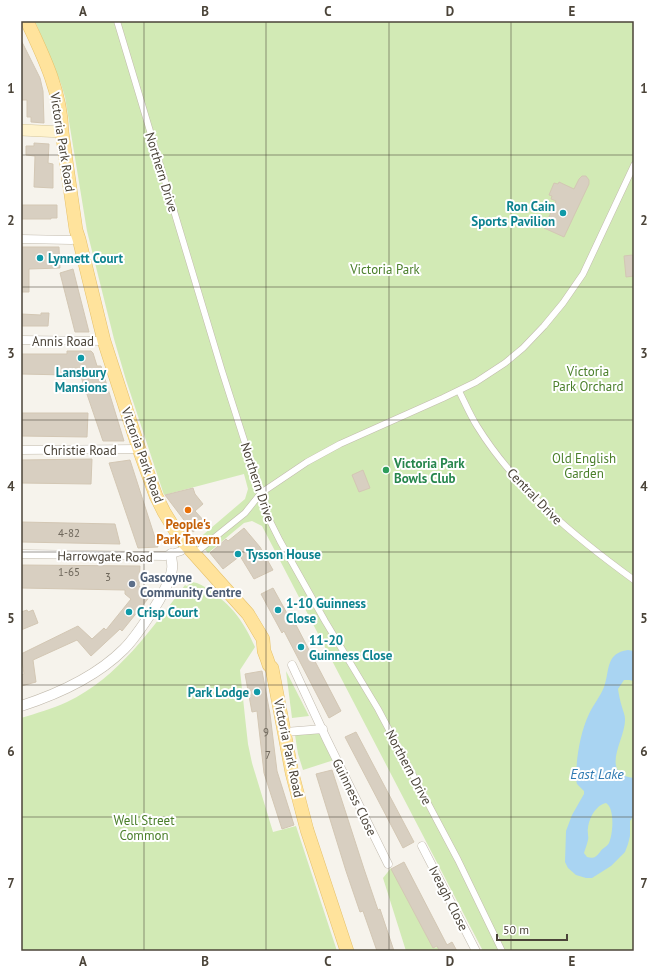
<svg xmlns="http://www.w3.org/2000/svg" width="655" height="972" font-family="'PT Sans',sans-serif">
	<style>
		.green { fill: #d2eab5 }
		.water { fill: #a9d4f2; fill-rule: evenodd }
		.building { fill: #d8cfc1; stroke: #d3c7b4 }
		.lines { fill: none; stroke-linecap: round; stroke-linejoin: round }
		.pedestrian-casing { stroke: #c2bbae; stroke-width: 7 }
		.minor-casing { stroke: #c2bbae; stroke-width: 9 }
		.tertiary-casing { stroke: #c2bbae; stroke-width: 11 }
		.secondary-casing { stroke: #d6c79b; stroke-width: 12 }
		.primary-casing { stroke: #e6c16a; stroke-width: 14 }
		.pedestrian { stroke: #fff; stroke-width: 6 }
		.minor { stroke: #fff; stroke-width: 8 }
		.tertiary { stroke: #fff; stroke-width: 10 }
		.secondary { stroke: #fff3cd; stroke-width: 11 }
		.primary { stroke: #ffe39c; stroke-width: 13 }
		.grid { fill: none; stroke: #4b4439; stroke-width: 1; stroke-opacity: 0.55 }
		.culture-dot { fill: #0f9aa8; stroke: #fff; stroke-width: 1.5 }
		.leisure-dot { fill: #2e9e5b; stroke: #fff; stroke-width: 1.5 }
		.food-dot { fill: #e8710a; stroke: #fff; stroke-width: 1.5 }
		.service-dot { fill: #5c6f8a; stroke: #fff; stroke-width: 1.5 }
		.labels { text-anchor: middle; stroke-width: 4; stroke-linejoin: round; paint-order: stroke }
		.number-label { font-size: 11px; fill: #6e675b }
		.street-label { font-size: 13px; fill: #4b4439; stroke: #fff }
		.culture-label { font-size: 13px; font-weight: bold; fill: #0d838f; stroke: #fff; text-anchor: start }
		.park-label { font-size: 13px; fill: #4a7f2a; stroke: #fff }
		.leisure-label { font-size: 13px; font-weight: bold; fill: #27864d; stroke: #fff; text-anchor: start }
		.food-label { font-size: 13px; font-weight: bold; fill: #c56008; stroke: #fff }
		.service-label { font-size: 13px; font-weight: bold; fill: #4e5e75; stroke: #fff; text-anchor: start }
		.water-label { font-size: 14px; font-style: italic; fill: #2e7ab2; stroke: #fff }
		.neatline { fill: none; stroke: #4b4439; stroke-width: 1.5 }
		.grid-label { font-size: 13px; text-anchor: middle; font-weight: bold; fill: #4b4439 }
	</style>
	<rect width="100%" height="100%" fill="#f6f3ec"/>
	<g class="green">
		<polygon points="35,21 634,21 634,951 483,951 262,526 252,521 244,523 208,553 197,540 245,499 248,489 244,474 164,495 126,380 114,339 87,231 65,97 61,84"/>
		<path d="M192,582C199,583 204,586 209,590C232,605 244,622 255,647L240,670L245,717L248,744L252,763L273,832L296,826L337,951H21V718C37,713 52,709 67,702C118,678 152,628 185,585L187,586Z"/>
		<polygon points="286,671 309,716 292,718"/>
		<polygon points="321,733 334,760 303,770 298,754 295,735"/>
		<polygon points="391,868 433,948 438,947 440,951 406,951 383,878"/>
	</g>
	<path class="water" d="M628,650L634,651V681L629,680H624L618,689C619,695 620,701 622,707C623,711 625,715 625,719C626,739 598,774 634,778V815L630,821V836L628,844L625,852L611,866L592,878H586L576,875L568,868L565,862L566,831L572,815L584,794V791L577,784L576,780C576,759 580,733 589,714C593,705 600,697 604,687C610,671 605,653 628,650ZM606,803C615,808 613,834 609,843C607,847 602,848 600,852C596,857 594,859 587,857L584,853C585,849 587,845 588,840C589,836 587,832 588,828C589,818 596,805 606,803Z"/>
	<g class="building">
		<polygon points="21,40 40,78 43,91 44,123 31,122 31,117 27,117 27,100 21,100"/>
		<polygon points="34,143 49,144 48,163 53,164 53,188 34,187 35,156 26,155 26,146 34,146"/>
		<polygon points="582,176 586,176 589,180 589,184 564,237 544,228 556,201 551,199 552,196 549,195 554,183 558,184 559,182 574,189 579,179"/>
		<polygon points="21,205 57,205 57,218 51,218 51,219 21,219"/>
		<polygon points="21,247 59,247 60,268 29,269 29,292 21,292"/>
		<polygon points="632,255 634,256 634,276 626,277 624,256"/>
		<polygon points="73,269 77,285 89,332 75,332 60,273"/>
		<polygon points="41,313 49,313 48,326 21,326 21,314 41,315"/>
		<polygon points="67,351 91,351 93,353 97,366 101,366 124,441 103,441 78,368 66,369 66,375 21,374 21,354 67,354"/>
		<polygon points="21,413 88,413 87,437 21,436"/>
		<polygon points="92,459 91,484 21,483 21,460"/>
		<polygon points="130,460 158,547 138,548 109,463"/>
		<polygon points="363,470 370,488 359,492 352,475"/>
		<polygon points="193,488 195,494 203,504 195,511 205,522 193,532 165,495"/>
		<polygon points="21,522 115,524 120,544 21,542"/>
		<polygon points="244,528 260,547 273,570 254,579 240,556 223,569 210,553 226,539 228,541"/>
		<polygon points="21,565 140,566 139,586 151,595 122,631 120,629 91,656 77,640 33,660 36,682 21,686 21,675 24,674 21,654 78,626 92,639 104,628 106,630 131,599 125,594 125,590 21,588"/>
		<polygon points="273,588 294,626 296,625 341,711 329,718 284,631 282,633 261,594"/>
		<polygon points="27,610 28,612 33,610 38,623 21,630 21,612"/>
		<polygon points="262,671 270,714 277,771 294,825 282,829 264,773 257,711 252,712 245,674"/>
		<polygon points="356,732 414,842 403,848 345,737"/>
		<polygon points="332,770 364,869 378,910 380,909 394,951 377,951 363,911 360,912 346,871 316,774"/>
		<polygon points="404,862 447,945 452,942 457,951 436,951 439,950 437,946 433,948 391,869"/>
	</g>
	<g class="lines">
		<g class="pedestrian-casing">
			<g id="pedestrian">
				<polyline points="117,21 222,371 261,493 266,513 280,541 325,621 378,709 458,860 502,951"/>
				<path d="M459,391C465,403 470,415 477,426C516,489 575,537 634,580"/>
				<polyline points="194,554 245,513 261,493 307,462 340,444 443,398 476,382 505,363 523,348 544,326 563,303 583,274 634,165"/>
			</g>
		</g>
		<g class="minor-casing">
			<g id="minor">
				<polyline points="21,239 71,240 79,239"/>
				<polyline points="21,340 104,341"/>
				<polyline points="21,450 139,449"/>
				<polyline points="21,554 165,556 181,551 187,546"/>
				<polyline points="292,665 326,738 388,864"/>
				<polyline points="285,732 323,729"/>
				<polyline points="422,846 476,951"/>
			</g>
		</g>
		<g class="tertiary-casing">
			<path id="tertiary" d="M21,706C58,694 96,677 124,649C135,638 144,624 153,610C159,601 171,580 172,569C173,565 171,559 171,554"/>
		</g>
		<g class="secondary-casing">
			<polyline id="secondary" points="21,130 62,132"/>
		</g>
		<g class="primary-casing">
			<path id="primary" d="M27,21C44,57 61,92 62,132L76,230L79,239L104,341L139,449L156,496L164,512L180,538L248,614L263,639L264,651L267,659L269,665L272,668L292,773L307,830L347,951"/>
		</g>
		<use href="#pedestrian" class="pedestrian"/>
		<use href="#minor" class="minor"/>
		<use href="#tertiary" class="tertiary"/>
		<use href="#secondary" class="secondary"/>
		<use href="#primary" class="primary"/>
	</g>
	<path class="grid" d="M144,21V951M266,21V951M389,21V951M511,21V951M21,155H634M21,287H634M21,420H634M21,552H634M21,685H634M21,817H634"/>
	<g class="culture-dot">
		<circle cx="563" cy="213" r="4"/>
		<circle cx="40" cy="258" r="4"/>
		<circle cx="81" cy="358" r="4"/>
		<circle cx="238" cy="554" r="4"/>
		<circle cx="278" cy="610" r="4"/>
		<circle cx="129" cy="612" r="4"/>
		<circle cx="301" cy="647" r="4"/>
		<circle cx="257" cy="692" r="4"/>
	</g>
	<circle class="leisure-dot" cx="386" cy="470" r="4"/>
	<circle class="food-dot" cx="188" cy="510" r="4"/>
	<circle class="service-dot" cx="132" cy="584" r="4"/>
	<g class="labels">
		<g class="number-label">
			<text x="69" y="537">4-82</text>
			<text x="69" y="576">1-65</text>
			<text x="108" y="581">3</text>
			<text x="266" y="736">9</text>
			<text x="268" y="759">7</text>
		</g>
		<g class="street-label">
			<text transform="translate(63 142) rotate(81)" y="5">Victoria Park Road</text>
			<text transform="translate(162 172) rotate(73)" y="5">Northern Drive</text>
			<text x="63" y="346">Annis Road</text>
			<text x="80" y="455">Christie Road</text>
			<text transform="translate(143 455) rotate(70)" y="5">Victoria Park Road</text>
			<text transform="translate(258 482) rotate(72)" y="5">Northern Drive</text>
			<text transform="translate(535 496) rotate(46)" y="5">Central Drive</text>
			<text transform="translate(105 556) rotate(1)" y="5">Harrowgate Road</text>
			<text transform="translate(289 748) rotate(78)" y="5">Victoria Park Road</text>
			<text transform="translate(409 767) rotate(62)" y="5">Northern Drive</text>
			<text transform="translate(355 797) rotate(64)" y="5">Guinness Close</text>
			<text transform="translate(449 898) rotate(63)" y="5">Iveagh Close</text>
		</g>
		<g class="culture-label">
			<text x="555" y="211" text-anchor="end">Ron Cain<tspan x="555" dy="15">Sports Pavilion</tspan></text>
			<text x="48" y="263">Lynnett Court</text>
			<text x="81" y="377" text-anchor="middle">Lansbury<tspan x="81" dy="15">Mansions</tspan></text>
			<text x="246" y="559">Tysson House</text>
			<text x="286" y="608">1-10 Guinness<tspan x="286" dy="15">Close</tspan></text>
			<text x="137" y="617">Crisp Court</text>
			<text x="309" y="645">11-20<tspan x="309" dy="15">Guinness Close</tspan></text>
			<text x="249" y="697" text-anchor="end">Park Lodge</text>
		</g>
		<g class="park-label">
			<text x="385" y="274">Victoria Park</text>
			<text x="588" y="376">Victoria<tspan x="588" dy="15">Park Orchard</tspan></text>
			<text x="584" y="463">Old English<tspan x="584" dy="15">Garden</tspan></text>
			<text x="144" y="825">Well Street<tspan x="144" dy="15">Common</tspan></text>
		</g>
		<g class="leisure-label">
			<text x="394" y="468">Victoria Park<tspan x="394" dy="15">Bowls Club</tspan></text>
		</g>
		<g class="food-label">
			<text x="188" y="529">People's<tspan x="188" dy="15">Park Tavern</tspan></text>
		</g>
		<g class="service-label">
			<text x="140" y="582">Gascoyne<tspan x="140" dy="15">Community Centre</tspan></text>
		</g>
		<g class="water-label">
			<text x="597" y="779">East Lake</text>
		</g>
	</g>
	<rect width="655" height="972" fill="none" stroke="#ffffff" stroke-width="44"/>
	<path d="M497 934v6h70v-6" fill="none" stroke="#4b4439" stroke-width="2"/>
	<text x="503" y="934" font-size="12" fill="#4b4439" stroke="#ffffff" stroke-width="3" paint-order="stroke">50 m</text>
	<rect x="22" y="22" width="611" height="928" class="neatline"/>
	<g class="grid-label">
		<text x="83" y="16">A</text>
		<text x="205" y="16">B</text>
		<text x="328" y="16">C</text>
		<text x="450" y="16">D</text>
		<text x="572" y="16">E</text>
		<text x="11" y="93">1</text>
		<text x="644" y="93">1</text>
		<text x="11" y="225">2</text>
		<text x="644" y="225">2</text>
		<text x="11" y="358">3</text>
		<text x="644" y="358">3</text>
		<text x="11" y="491">4</text>
		<text x="644" y="491">4</text>
		<text x="11" y="623">5</text>
		<text x="644" y="623">5</text>
		<text x="11" y="756">6</text>
		<text x="644" y="756">6</text>
		<text x="11" y="888">7</text>
		<text x="644" y="888">7</text>
		<text x="83" y="966">A</text>
		<text x="205" y="966">B</text>
		<text x="328" y="966">C</text>
		<text x="450" y="966">D</text>
		<text x="572" y="966">E</text>
	</g>
</svg>
